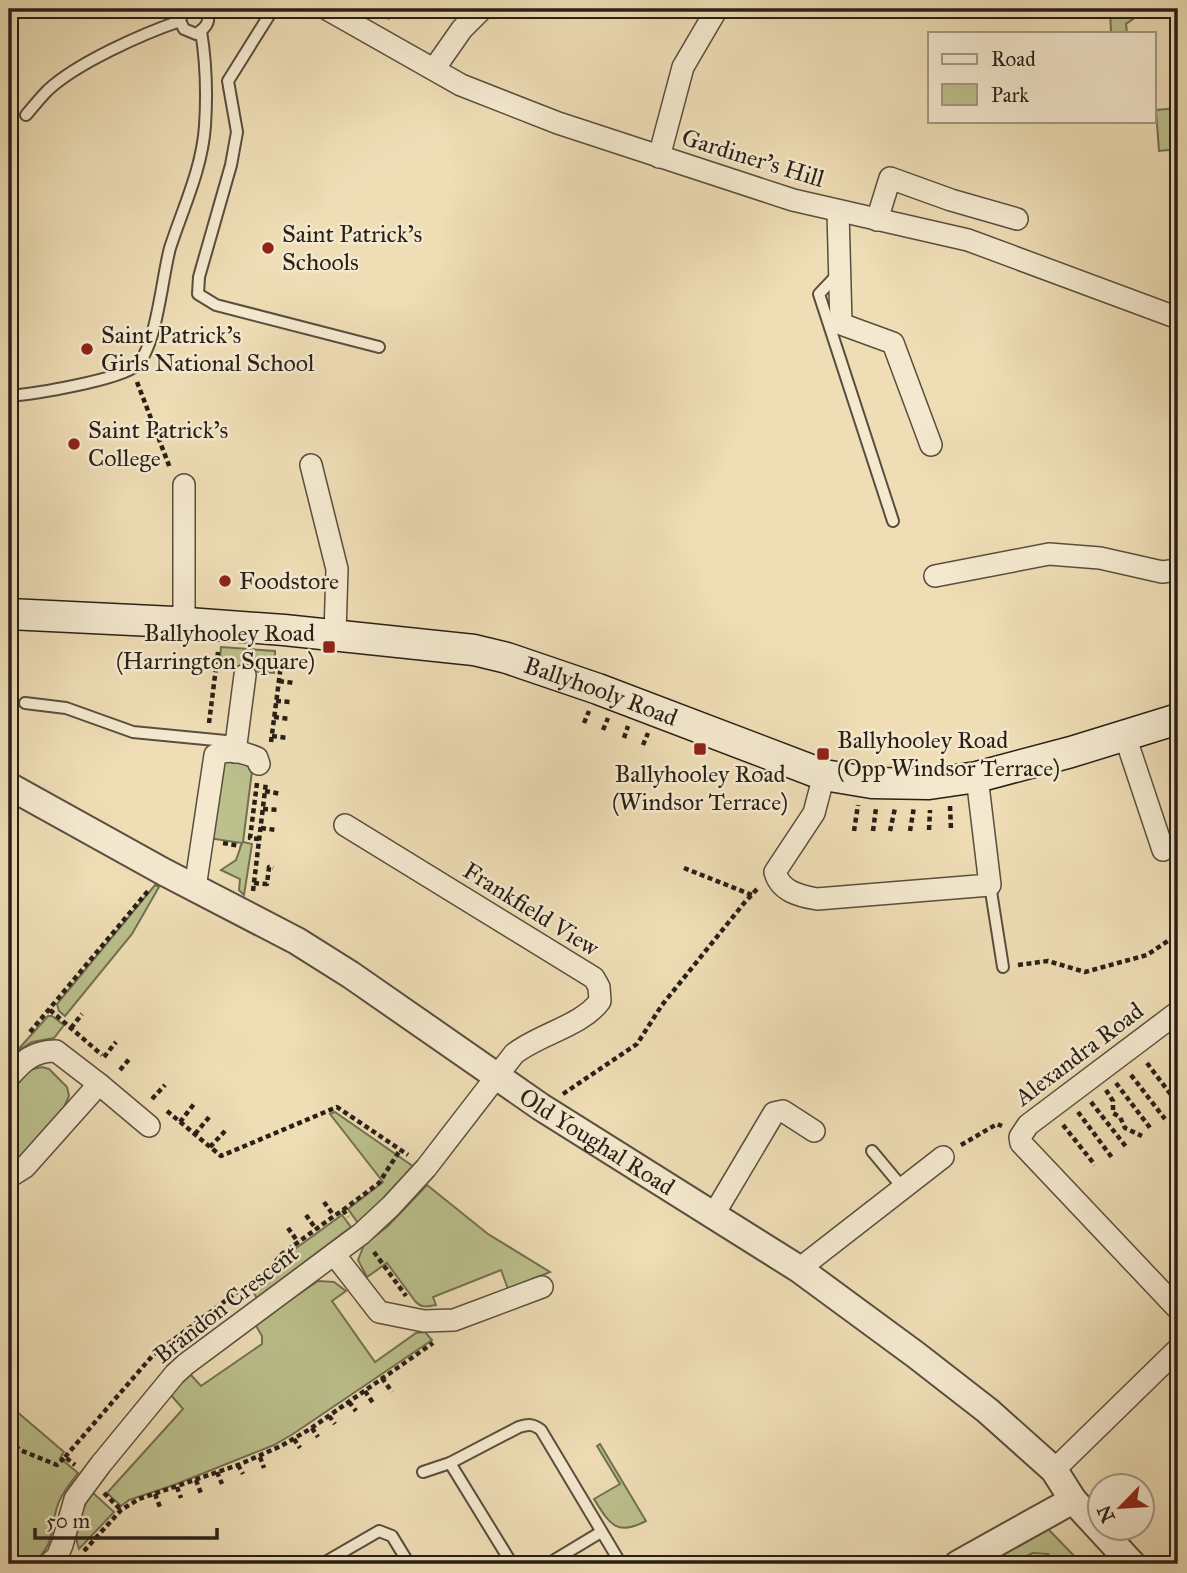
<svg xmlns="http://www.w3.org/2000/svg" width="1187" height="1573" font-family="'IM FELL Great Primer',serif">
	<style>
		.green { fill: #bbc08c; stroke: #727052; stroke-width: 2 }
		.lines { fill: none; stroke-linecap: round; stroke-linejoin: round }
		.service-casing { stroke: #5a4e3e; stroke-width: 14 }
		.minor-casing { stroke: #5a4e3e; stroke-width: 24 }
		.tertiary-casing { stroke: #5a4e3e; stroke-width: 30 }
		.secondary-casing { stroke: #291f17; stroke-width: 33 }
		.path { stroke: #291f17; stroke-width: 4.5; stroke-dasharray: 5 3.5; stroke-linecap: butt }
		.service { stroke: #f4e9cf; stroke-width: 10 }
		.minor { stroke: #f4e9cf; stroke-width: 21 }
		.tertiary { stroke: #f4e9cf; stroke-width: 26 }
		.secondary { stroke: #f4e9cf; stroke-width: 30 }
		.poi-dot { fill: #8f2418; stroke: #f4e9cf; stroke-width: 2.5 }
		.labels { text-anchor: middle; stroke-width: 5; stroke-linejoin: round; paint-order: stroke }
		.street-label { font-size: 24px; fill: #291f17; stroke: #f4e9cf }
		.poi-label { font-size: 24px; fill: #291f17; stroke: #f4e9cf; text-anchor: start }
	</style>
	<rect width="100%" height="100%" fill="#eeddb5"/>
	<filter id="stains"><feTurbulence type="fractalNoise" baseFrequency=".00286" numOctaves="4"/><feColorMatrix values="0 0 0 0 .2 0 0 0 0 .09 0 0 0 0 .02 0 0 0 .5 -.17"/></filter>
	<radialGradient id="worn" r=".72"><stop offset=".6" stop-color="#630" stop-opacity="0"/><stop offset="1" stop-color="#630" stop-opacity=".3"/></radialGradient>
	<g class="green">
		<polygon points="1110,9 1131,9 1133,19 1126,24 1127,33 1111,33"/>
		<polygon points="1178,108 1178,149 1159,151 1156,110"/>
		<polygon points="221,647 275,651 274,673 219,669"/>
		<polygon points="223,759 249,763 252,771 243,842 252,844 244,895 239,890 240,879 221,870 236,860 242,843 208,838"/>
		<polygon points="155,885 159,887 132,934 65,1016 59,1011 57,1004"/>
		<polygon points="48,1016 52,1016 64,1025 54,1038 32,1042 16,1052"/>
		<polygon points="42,1067 49,1069 67,1087 69,1096 62,1112 19,1162 9,1168 9,1089 29,1070"/>
		<polygon points="335,1112 414,1167 392,1194 358,1223 348,1209 383,1182 330,1114"/>
		<path d="M427,1185L488,1234L550,1272L508,1289L501,1270L433,1297L436,1305C427,1307 421,1308 415,1301L387,1263L367,1277L358,1260L364,1245L388,1226Z"/>
		<polygon points="342,1215 351,1227 257,1298 250,1287 281,1259"/>
		<polygon points="318,1281 334,1282 346,1291 332,1301 375,1362 416,1333 425,1332 432,1340 293,1434 274,1445 174,1485 129,1500 121,1506 107,1493 183,1409 170,1394 190,1374 201,1386 262,1344 262,1336 255,1324"/>
		<path d="M9,1405L64,1452L60,1458L78,1473C71,1483 60,1495 57,1507C48,1536 57,1540 33,1564H9Z"/>
		<path d="M600,1444L646,1521C616,1537 609,1523 594,1499L620,1484L597,1446Z"/>
		<path d="M92,1492L114,1512L79,1549C71,1528 82,1510 92,1492Z"/>
		<polygon points="1048,1529 1082,1564 1058,1564 1048,1554 1033,1553 1009,1564 977,1564"/>
	</g>
	<g class="lines">
		<g class="service-casing">
			<g id="service">
				<path d="M184,9L180,21L184,29L196,34C206,28 213,20 204,9"/>
				<polyline points="273,9 228,81 237,132 231,165 199,277 198,294 216,305 379,347"/>
				<path d="M26,115C33,107 40,98 48,90C77,63 142,34 180,21"/>
				<polyline points="838,274 819,294 893,521"/>
				<path d="M9,396C34,394 120,380 137,365C157,345 162,277 170,248C183,208 202,169 205,126C207,95 206,61 201,31"/>
				<polyline points="25,703 66,708 133,732 236,742"/>
				<polyline points="990,885 1003,967"/>
				<polyline points="872,1151 902,1187"/>
				<polyline points="450,1463 512,1564"/>
				<path d="M423,1472L450,1463L519,1427C529,1424 533,1424 541,1430L621,1564"/>
				<polyline points="322,1564 379,1531 392,1536 409,1564"/>
				<polyline points="548,1564 601,1532"/>
			</g>
		</g>
		<g class="minor-casing">
			<g id="minor">
				<polyline points="327,9 461,85 558,123 793,200 968,240 1178,318"/>
				<polyline points="434,69 462,29 482,9"/>
				<polyline points="659,157 683,67 717,9"/>
				<polyline points="838,211 841,324 893,343 931,445"/>
				<polyline points="877,220 890,178 951,200 1017,219"/>
				<polyline points="311,465 337,569 335,634"/>
				<polyline points="935,576 1049,554 1100,558 1162,572 1178,570"/>
				<polyline points="184,623 184,485"/>
				<polyline points="1125,736 1163,850"/>
				<polyline points="235,752 245,675"/>
				<path d="M824,775L814,813L775,872C780,891 799,896 817,899L990,885L977,777"/>
				<path d="M195,888L215,755C227,748 244,752 257,758L259,764"/>
				<polyline points="1178,1012 1028,1125 1020,1137 1021,1143 1178,1309"/>
				<path d="M9,1077C23,1061 33,1051 56,1051L99,1084L149,1126"/>
				<polyline points="9,1177 25,1167 99,1084"/>
				<polyline points="714,1214 774,1113 783,1111 814,1131"/>
				<polyline points="334,1254 379,1312 424,1321 454,1320 542,1287"/>
				<polyline points="799,1269 943,1157"/>
				<polyline points="1054,1470 1178,1349"/>
				<path d="M49,1564L57,1557L62,1545L75,1499L101,1464L175,1374L186,1364L361,1234L391,1206L426,1168L514,1054C539,1034 582,1026 600,1001L599,987L594,978L345,825"/>
			</g>
		</g>
		<g class="tertiary-casing">
			<g id="tertiary">
				<path id="s1" d="M9,786L164,872L297,941L351,975L541,1107L799,1269L916,1355L988,1411L1054,1470L1073,1500L1132,1564"/>
				<polyline points="958,1564 1073,1500"/>
			</g>
		</g>
		<g class="secondary-casing">
			<g id="secondary">
				<path id="s2" d="M9,614L174,622L284,630L474,650L507,658L598,689L824,775L872,783L929,784L977,777L1071,752L1178,719"/>
			</g>
		</g>
		<g class="path">
			<polyline points="387,9 390,19"/>
			<polyline points="137,382 170,468"/>
			<polyline points="281,664 296,665"/>
			<polyline points="279,681 294,683"/>
			<polyline points="276,701 291,702"/>
			<polyline points="274,717 290,719"/>
			<polyline points="209,723 218,652"/>
			<polyline points="584,723 589,711"/>
			<polyline points="603,730 608,718"/>
			<polyline points="272,736 288,738"/>
			<polyline points="624,738 628,726"/>
			<polyline points="271,742 282,657"/>
			<polyline points="643,745 648,733"/>
			<polyline points="257,783 250,838 259,839"/>
			<polyline points="265,791 281,794"/>
			<polyline points="950,806 951,829"/>
			<polyline points="263,809 279,810"/>
			<polyline points="261,828 276,830"/>
			<polyline points="929,830 930,810"/>
			<polyline points="854,831 858,805"/>
			<polyline points="873,831 876,808"/>
			<polyline points="890,831 895,808"/>
			<polyline points="910,831 914,807"/>
			<polyline points="223,843 240,846"/>
			<polyline points="684,868 752,895"/>
			<polyline points="254,883 267,884 269,867 273,868"/>
			<polyline points="253,891 266,782"/>
			<polyline points="1018,965 1048,961 1085,972 1147,955 1178,934"/>
			<polyline points="50,1010 102,1055"/>
			<polyline points="71,1028 82,1014"/>
			<polyline points="30,1032 148,891"/>
			<polyline points="104,1057 116,1042"/>
			<polyline points="1147,1063 1178,1104"/>
			<polyline points="120,1070 131,1057"/>
			<polyline points="1131,1075 1165,1119"/>
			<polyline points="1116,1083 1151,1129"/>
			<polyline points="1106,1090 1113,1101 1113,1113 1120,1117 1125,1128 1142,1136"/>
			<polyline points="563,1094 637,1044 662,1005 745,902 759,887"/>
			<polyline points="152,1099 165,1085"/>
			<polyline points="1091,1102 1127,1148"/>
			<polyline points="167,1111 221,1156 337,1107 408,1155"/>
			<polyline points="1078,1112 1113,1159"/>
			<polyline points="180,1122 194,1104"/>
			<polyline points="1063,1125 1095,1165"/>
			<polyline points="195,1134 210,1116"/>
			<polyline points="961,1145 997,1124 1002,1126"/>
			<polyline points="210,1147 226,1130"/>
			<polyline points="324,1202 334,1216"/>
			<polyline points="343,1210 379,1183 400,1150"/>
			<polyline points="306,1215 316,1229"/>
			<polyline points="288,1228 298,1242"/>
			<polyline points="374,1252 406,1296"/>
			<polyline points="382,1378 392,1392"/>
			<polyline points="365,1391 373,1403"/>
			<polyline points="349,1402 356,1411"/>
			<polyline points="329,1416 335,1424"/>
			<polyline points="312,1428 318,1437"/>
			<polyline points="294,1439 300,1448"/>
			<polyline points="9,1440 20,1450 57,1465 65,1457 75,1465"/>
			<polyline points="65,1457 153,1355 272,1266 282,1254 334,1216 343,1210 348,1217"/>
			<polyline points="260,1457 264,1468"/>
			<polyline points="238,1465 243,1474"/>
			<polyline points="217,1472 222,1484"/>
			<polyline points="196,1480 202,1496"/>
			<polyline points="177,1487 181,1498"/>
			<polyline points="104,1493 121,1510"/>
			<polyline points="155,1494 160,1507"/>
			<polyline points="84,1551 121,1510 139,1499 238,1465 281,1446 310,1429 433,1343"/>
		</g>
		<use href="#service" class="service"/>
		<use href="#minor" class="minor"/>
		<use href="#tertiary" class="tertiary"/>
		<use href="#secondary" class="secondary"/>
	</g>
	<g class="poi-dot">
		<circle cx="268" cy="248" r="7"/>
		<circle cx="87" cy="349" r="7"/>
		<circle cx="74" cy="444" r="7"/>
		<circle cx="225" cy="581" r="7"/>
		<rect x="322" y="640" width="14" height="14" rx="3.5"/>
		<rect x="693" y="742" width="14" height="14" rx="3.5"/>
		<rect x="816" y="747" width="14" height="14" rx="3.5"/>
	</g>
	<g class="labels">
		<g class="street-label">
			<text transform="translate(753 158) rotate(17)" y="8">Gardiner's Hill</text>
			<text dy="8" stroke="none"><textPath href="#s2" startOffset="600">Ballyhooly Road</textPath></text>
			<text transform="translate(531 909) rotate(32)" y="8">Frankfield View</text>
			<text transform="translate(1079 1054) rotate(-37)" y="8">Alexandra Road</text>
			<text dy="8" stroke="none"><textPath href="#s1" startOffset="688">Old Youghal Road</textPath></text>
			<text transform="translate(226 1304) rotate(-38)" y="8">Brandon Crescent</text>
		</g>
		<g class="poi-label">
			<text x="282" y="242">Saint Patrick's<tspan x="282" dy="28">Schools</tspan></text>
			<text x="101" y="343">Saint Patrick's<tspan x="101" dy="28">Girls National School</tspan></text>
			<text x="88" y="438">Saint Patrick's<tspan x="88" dy="28">College</tspan></text>
			<text x="239" y="589">Foodstore</text>
			<text x="315" y="641" text-anchor="end">Ballyhooley Road<tspan x="315" dy="28">(Harrington Square)</tspan></text>
			<text x="837" y="748">Ballyhooley Road<tspan x="837" dy="28">(Opp Windsor Terrace)</tspan></text>
			<text x="700" y="782" text-anchor="middle">Ballyhooley Road<tspan x="700" dy="28">(Windsor Terrace)</tspan></text>
		</g>
	</g>
	<rect width="1187" height="1573" fill="none" stroke="#eeddb5" stroke-width="35"/>
	<rect x="10" y="10" width="1166" height="1552" fill="none" stroke="#291f17" stroke-width="3.5"/>
	<rect x="18" y="18" width="1152" height="1538" fill="none" stroke="#291f17" stroke-width="2"/>
	<rect x="928" y="32" width="228" height="91" fill="#f4e9cf" stroke="#a39885" stroke-width="2"/>
	<rect x="942" y="54" width="35" height="10" fill="#f4e9cf" stroke="#a39885" stroke-width="2"/>
	<text x="991" y="66" font-size="21" fill="#291f17">Road</text>
	<rect x="942" y="84" width="35" height="21" fill="#bbc08c" stroke="#a39885" stroke-width="2"/>
	<text x="991" y="102" font-size="21" fill="#291f17">Park</text>
	<g transform="translate(1121 1507) rotate(245)"><circle r="33" fill="#f4e9cf" stroke="#a39885" stroke-width="2"/>
	<path d="M0-5L12 26L0 18L-12 26Z" fill="#8f2418"/>
	<text y="-10" font-size="19" font-weight="bold" text-anchor="middle" fill="#291f17">N</text>
	</g>
	<path d="M35 1528v10h182v-10" fill="none" stroke="#291f17" stroke-width="3.5"/>
	<text x="46" y="1528" font-size="21" fill="#291f17" stroke="#f4e9cf" stroke-width="5" paint-order="stroke">50 m</text>
	<rect width="100%" height="100%" filter="url(#stains)"/>
	<rect width="100%" height="100%" fill="url(#worn)"/>
</svg>
